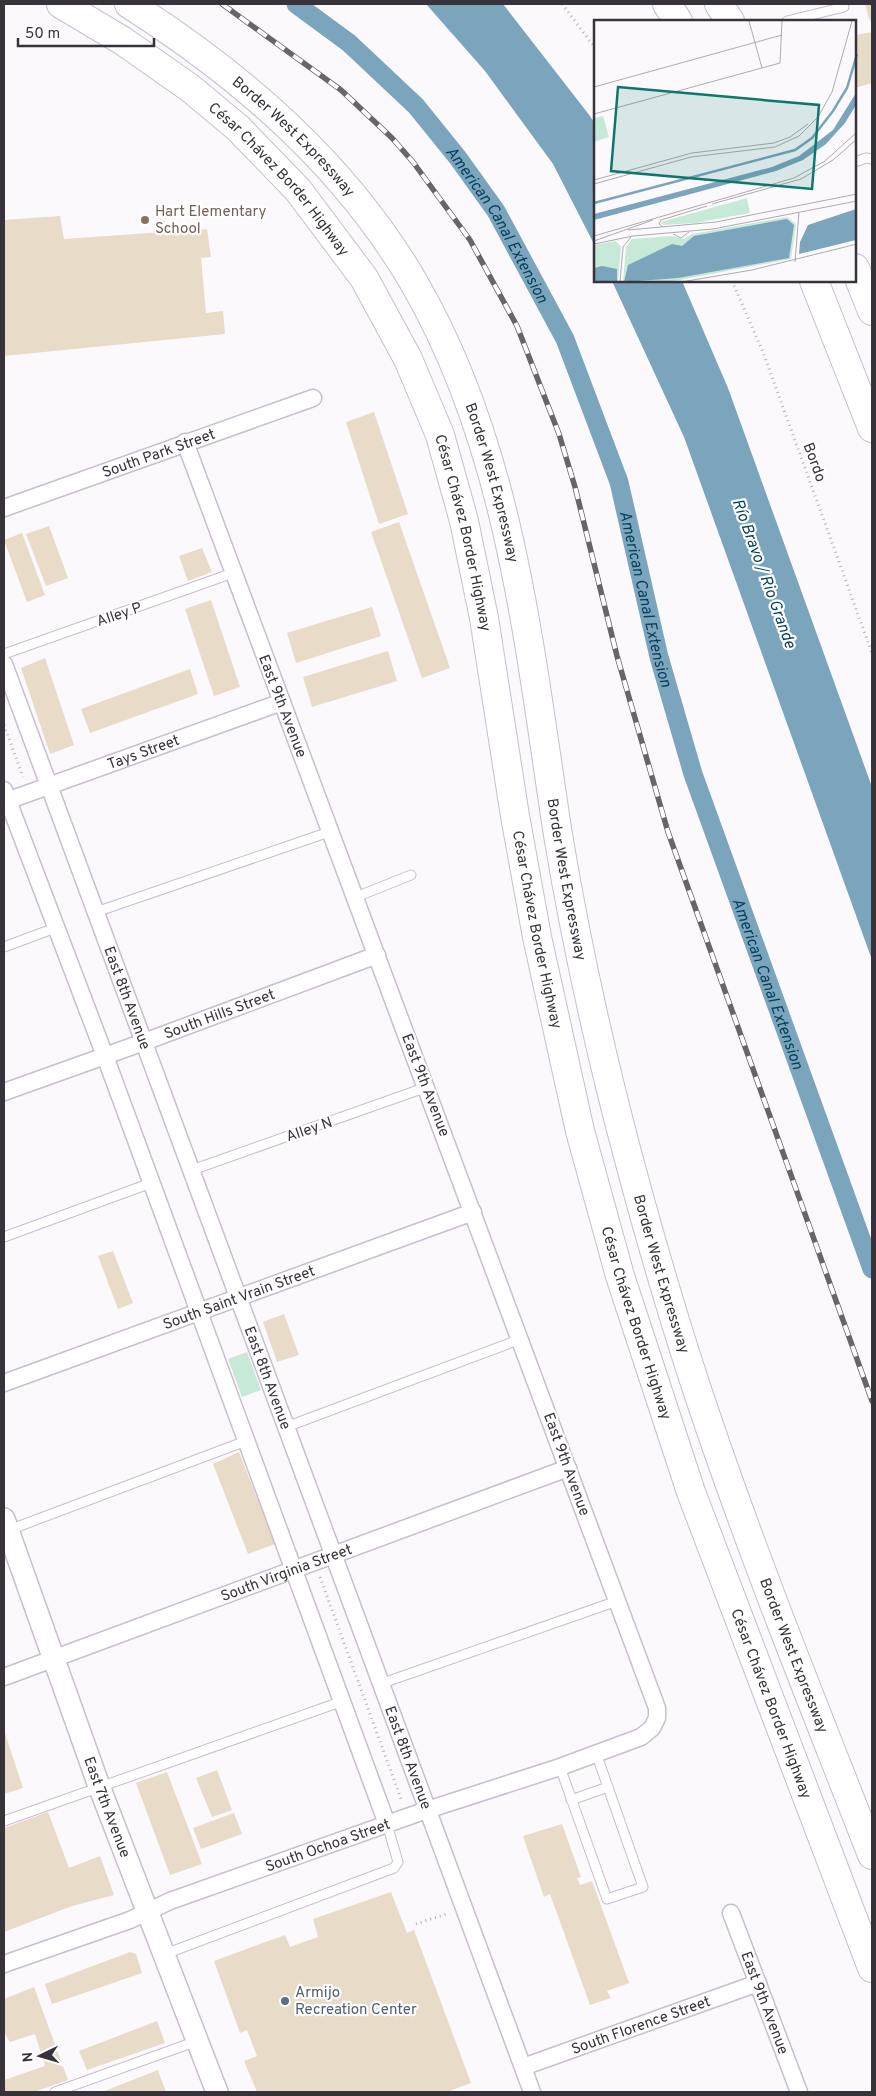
<svg xmlns="http://www.w3.org/2000/svg" width="876" height="2096" font-family="Overpass,sans-serif">
	<style>
		.green { fill: #c7e9d7 }
		.water { fill: #7aa5bd }
		.lines { fill: none; stroke-linecap: round; stroke-linejoin: round }
		.canal { stroke: #7aa5bd; stroke-width: 19 }
		.building { fill: #e8dbc7 }
		.service-casing { stroke: #c9bdd0; stroke-width: 11 }
		.minor-casing { stroke: #c9bdd0; stroke-width: 19 }
		.tertiary-casing { stroke: #c9bdd0; stroke-width: 24 }
		.trunk-casing { stroke: #c9bdd0; stroke-width: 30 }
		.motorway-casing { stroke: #c9bdd0; stroke-width: 30 }
		.path { stroke: #b7b3b8; stroke-width: 3; stroke-dasharray: 1 4; stroke-linecap: butt }
		.service { stroke: #fff; stroke-width: 9 }
		.minor { stroke: #fff; stroke-width: 16 }
		.tertiary { stroke: #fff; stroke-width: 21 }
		.trunk { stroke: #fff; stroke-width: 28 }
		.motorway { stroke: #fff; stroke-width: 28 }
		.rail-casing { stroke: #69646b; stroke-width: 5.5 }
		.rail { stroke: #fff; stroke-width: 4; stroke-dasharray: 11; stroke-linecap: butt }
		.education-dot { fill: #8d6e63; stroke: #fff; stroke-width: 2 }
		.service-dot { fill: #5c6f8a; stroke: #fff; stroke-width: 2 }
		.labels { text-anchor: middle; stroke-width: 4.5; stroke-linejoin: round; paint-order: stroke }
		.street-label { font-size: 15px; fill: #38333b; stroke: #fff }
		.education-label { font-size: 15px; fill: #785e54; stroke: #fff; text-anchor: start }
		.service-label { font-size: 15px; fill: #4e5e75; stroke: #fff; text-anchor: start }
		.water-label { font-size: 16px; font-style: italic; fill: #033f59; stroke: #fff }
		.inset-river { fill: none; stroke: #7aa5bd; stroke-width: 2.5 }
		.inset-road { fill: none; stroke: #aeaaaf; stroke-width: 1 }
		.view { fill: #0f766e; fill-opacity: 0.15; stroke: #0f766e; stroke-width: 2.5 }
		.inset-edge { fill: none; stroke: #38333b; stroke-width: 2.5 }
	</style>
	<rect width="100%" height="100%" fill="#fcf9fd"/>
	<polygon class="green" points="247,1352 261,1390 242,1397 228,1359"/>
	<g class="water">
		<polygon points="426,4 503,4 590,116 595,124 595,246 553,164 485,71"/>
		<polygon points="612,281 682,281 728,388 872,787 872,960 684,437"/>
	</g>
	<g class="lines">
		<path class="canal" id="s1" d="M296,4L349,43L416,106L458,158L496,211L565,339L619,482L659,657L693,774L872,1269"/>
	</g>
	<g class="building">
		<polygon points="865,4 872,4 872,23 869,19"/>
		<polygon points="872,32 872,83 855,88 855,35"/>
		<polygon points="60,216 64,239 207,229 211,257 201,258 206,313 223,311 225,334 4,356 4,220"/>
		<polygon points="374,412 408,514 379,524 346,422"/>
		<polygon points="399,522 450,668 422,678 371,532"/>
		<polygon points="49,526 68,578 46,586 26,534"/>
		<polygon points="22,533 45,595 27,602 4,540"/>
		<polygon points="202,548 212,572 188,581 179,556"/>
		<polygon points="211,600 240,687 214,696 185,609"/>
		<polygon points="372,607 381,636 296,663 287,633"/>
		<polygon points="388,651 397,681 312,707 303,677"/>
		<polygon points="45,658 74,745 50,754 21,668"/>
		<polygon points="190,669 198,694 90,733 81,709"/>
		<polygon points="113,1251 133,1303 118,1309 98,1256"/>
		<polygon points="284,1314 299,1355 277,1362 263,1322"/>
		<polygon points="239,1452 275,1544 248,1554 213,1464"/>
		<polygon points="4,1730 23,1788 4,1794"/>
		<polygon points="217,1770 232,1810 212,1817 196,1778"/>
		<polygon points="167,1772 202,1864 170,1875 136,1783"/>
		<polygon points="48,1812 69,1868 100,1856 114,1895 72,1906 4,1932 4,1828"/>
		<polygon points="234,1813 242,1834 201,1849 193,1828"/>
		<polygon points="562,1824 581,1877 577,1878 580,1885 592,1881 629,1983 607,1991 611,1998 590,2005 550,1894 544,1897 523,1836"/>
		<polygon points="391,1892 407,1933 414,1930 471,2083 447,2092 257,2092 244,2061 257,2056 247,2030 240,2033 214,1961 285,1935 290,1947 318,1937 313,1919"/>
		<polygon points="130,1952 136,1954 142,1973 52,2004 45,1984"/>
		<polygon points="34,1987 68,2080 34,2092 4,2092 4,2080 45,2066 35,2034 10,2042 4,2032 4,1999"/>
		<polygon points="157,2021 165,2043 87,2070 79,2051"/>
		<polygon points="158,2070 166,2092 102,2092"/>
	</g>
	<g class="lines">
		<g class="service-casing">
			<g id="service">
				<polyline points="787,21 844,7"/>
				<polyline points="855,162 866,158 872,159"/>
				<polyline points="4,654 233,573"/>
				<polyline points="356,897 411,875"/>
				<polyline points="96,912 332,831"/>
				<polyline points="4,947 55,928"/>
				<polyline points="192,1170 427,1087"/>
				<polyline points="4,1237 151,1183"/>
				<polyline points="286,1427 521,1339"/>
				<polyline points="9,1530 246,1441"/>
				<polyline points="380,1684 617,1601"/>
				<polyline points="560,1767 607,1899 643,1887 596,1753"/>
				<polyline points="571,1800 608,1787"/>
				<polyline points="4,1821 343,1701"/>
				<polyline points="165,1954 394,1868 398,1862 387,1824"/>
				<polyline points="55,2092 197,2041"/>
			</g>
		</g>
		<g class="minor-casing">
			<g id="minor">
				<path id="s2" d="M4,508L313,398"/>
				<path id="s3" d="M4,664L532,2092"/>
				<polyline points="4,790 105,1056 387,1824"/>
				<path id="s4" d="M4,802L282,702"/>
				<path id="s5" d="M4,1092L144,1042L377,955"/>
				<path id="s6" d="M4,1383L473,1212"/>
				<path id="s7" d="M4,1677L568,1468"/>
				<path id="s8" d="M731,1913L799,2092"/>
				<path id="s9" d="M4,1964L130,1920L170,1901L421,1812L560,1767L641,1737L652,1728L657,1718V1708L185,442"/>
				<path id="s10" d="M523,2067L758,1983"/>
			</g>
		</g>
		<g class="tertiary-casing">
			<g id="tertiary">
				<path id="s11" d="M4,1519L99,1786L217,2092"/>
			</g>
		</g>
		<g class="trunk-casing">
			<g id="trunk">
				<polyline points="667,4 678,21"/>
				<polyline points="719,4 730,21"/>
				<polyline points="855,268 872,311"/>
				<polyline points="814,281 872,428"/>
			</g>
		</g>
		<g class="motorway-casing">
			<g id="motorway">
				<path id="s12" d="M61,4L123,41L190,88L238,128L298,190L364,278L408,359L440,435L464,521L484,618L515,816L537,937L580,1131L620,1276L691,1492L872,1968"/>
				<path id="s13" d="M129,4C242,76 344,164 413,281C511,449 529,647 558,835C576,943 600,1051 628,1156C652,1246 678,1335 708,1422C758,1569 816,1711 872,1855"/>
			</g>
		</g>
		<g class="path">
			<polyline points="562,4 595,48"/>
			<polyline points="732,281 763,352 872,653"/>
			<polyline points="4,725 23,777"/>
			<polyline points="320,1577 401,1799"/>
			<polyline points="416,1924 449,1913"/>
		</g>
		<use href="#service" class="service"/>
		<use href="#minor" class="minor"/>
		<use href="#tertiary" class="tertiary"/>
		<use href="#trunk" class="trunk"/>
		<use href="#motorway" class="motorway"/>
		<g class="rail-casing">
			<polyline id="rail" points="222,4 341,90 392,138 413,162 470,240 517,326 559,434 575,487 617,656 668,832 872,1401"/>
		</g>
		<use href="#rail" class="rail"/>
	</g>
	<circle class="education-dot" cx="145" cy="220" r="5"/>
	<circle class="service-dot" cx="285" cy="2001" r="5"/>
	<g class="labels">
		<g class="street-label">
			<text dy="5" stroke="none"><textPath href="#s13" startOffset="212">Border West Expressway</textPath></text>
			<text dy="5" stroke="none"><textPath href="#s12" startOffset="282">César Chávez Border Highway</textPath></text>
			<text dy="5" stroke="none"><textPath href="#s2" startOffset="164">South Park Street</textPath></text>
			<text transform="translate(815 462) rotate(70)" y="5">Bordo</text>
			<text dy="5" stroke="none"><textPath href="#s13" startOffset="618">Border West Expressway</textPath></text>
			<text dy="5" stroke="none"><textPath href="#s12" startOffset="688">César Chávez Border Highway</textPath></text>
			<text transform="translate(119 614) rotate(-19)" y="5">Alley P</text>
			<text transform="translate(283 706) rotate(69)" y="5">East 9th Avenue</text>
			<text dy="5" stroke="none"><textPath href="#s4" startOffset="148">Tays Street</textPath></text>
			<text dy="5" stroke="none"><textPath href="#s13" startOffset="1022">Border West Expressway</textPath></text>
			<text dy="5" stroke="none"><textPath href="#s12" startOffset="1092">César Chávez Border Highway</textPath></text>
			<text dy="5" stroke="none"><textPath href="#s3" startOffset="356">East 8th Avenue</textPath></text>
			<text dy="5" stroke="none"><textPath href="#s5" startOffset="229">South Hills Street</textPath></text>
			<text transform="translate(426 1085) rotate(69)" y="5">East 9th Avenue</text>
			<text transform="translate(309 1129) rotate(-19)" y="5">Alley N</text>
			<text dy="5" stroke="none"><textPath href="#s13" startOffset="1428">Border West Expressway</textPath></text>
			<text dy="5" stroke="none"><textPath href="#s6" startOffset="250">South Saint Vrain Street</textPath></text>
			<text dy="5" stroke="none"><textPath href="#s12" startOffset="1498">César Chávez Border Highway</textPath></text>
			<text dy="5" stroke="none"><textPath href="#s3" startOffset="761">East 8th Avenue</textPath></text>
			<text transform="translate(567 1464) rotate(70)" y="5">East 9th Avenue</text>
			<text dy="5" stroke="none"><textPath href="#s7" startOffset="301">South Virginia Street</textPath></text>
			<text dy="5" stroke="none"><textPath href="#s13" startOffset="1832">Border West Expressway</textPath></text>
			<text dy="5" stroke="none"><textPath href="#s12" startOffset="1902">César Chávez Border Highway</textPath></text>
			<text dy="5" stroke="none"><textPath href="#s3" startOffset="1166">East 8th Avenue</textPath></text>
			<text dy="5" stroke="none"><textPath href="#s11" startOffset="306">East 7th Avenue</textPath></text>
			<text dy="5" stroke="none"><textPath href="#s9" startOffset="345">South Ochoa Street</textPath></text>
			<text dy="5" stroke="none"><textPath href="#s8" startOffset="96">East 9th Avenue</textPath></text>
			<text dy="5" stroke="none"><textPath href="#s10" startOffset="125">South Florence Street</textPath></text>
		</g>
		<g class="education-label">
			<text x="155" y="216">Hart Elementary<tspan x="155" dy="17">School</tspan></text>
		</g>
		<g class="service-label">
			<text x="295" y="1997">Armijo<tspan x="295" dy="17">Recreation Center</tspan></text>
		</g>
		<g class="water-label">
			<text dy="6" stroke="none"><textPath href="#s1" startOffset="302">American Canal Extension</textPath></text>
			<text transform="translate(765 573) rotate(70)" y="6">Río Bravo / Rio Grande</text>
			<text dy="6" stroke="none"><textPath href="#s1" startOffset="708">American Canal Extension</textPath></text>
			<text dy="6" stroke="none"><textPath href="#s1" startOffset="1112">American Canal Extension</textPath></text>
		</g>
	</g>
	<g transform="translate(594 20)">
		<rect width="262" height="262" fill="#fcf9fd"/>
		<path d="M9,96L15,117L0,122V98ZM153,178L156,193L101,203L69,205L67,202ZM193,197L202,204L197,239L75,262H29L32,227L38,219L77,216L90,219L98,214ZM21,221L27,226L24,262H0V225Z" fill="#c7e9d7"/>
		<path d="M262,73V85L251,103L232,124L209,140L182,151L0,200V194L178,147L205,136L239,110ZM262,189V220L205,234L206,222L214,205ZM193,199L200,205L195,238L84,258L30,262L34,245L78,224L88,226L100,216ZM8,246L23,249V262H0V248Z" fill="#7aa5bd"/>
		<path class="inset-river" d="M0,183L201,130L218,118L239,91L253,68L263,34"/>
		<path class="inset-road" d="M155,1L168,48M0,67L188,15M0,94L186,43L188,1M0,160L98,133L180,123L196,117L214,104M0,164L97,137L181,127L205,116L224,97L238,72L258,1M118,184L207,159L239,140L263,119M69,207L65,204L67,200L113,186M34,210L122,202L263,174M79,214L87,218L95,212M0,216L200,158L231,141L263,112M0,221L59,200M0,224L39,216L119,209L263,181M201,242L205,192M26,262L29,227L37,217M87,262L158,250L263,224"/>
		<path class="view" d="M24,67L225,85L218,169L17,151Z"/>
		<rect width="262" height="262" class="inset-edge"/>
	</g>
	<rect width="876" height="2096" fill="none" stroke="#38333b" stroke-width="10"/>
	<g transform="translate(40 2056) rotate(265)" stroke="#ffffff" stroke-width="4" paint-order="stroke">
	<path d="M0-4L9 19L0 12L-9 19Z" fill="#38333b"/>
	<text y="-8" font-size="14" font-weight="bold" text-anchor="middle" fill="#38333b">N</text>
	</g>
	<path d="M18 38v8h136v-8" fill="none" stroke="#38333b" stroke-width="2.5"/>
	<text x="25" y="38" font-size="15" fill="#38333b" stroke="#ffffff" stroke-width="4" paint-order="stroke">50 m</text>
</svg>
